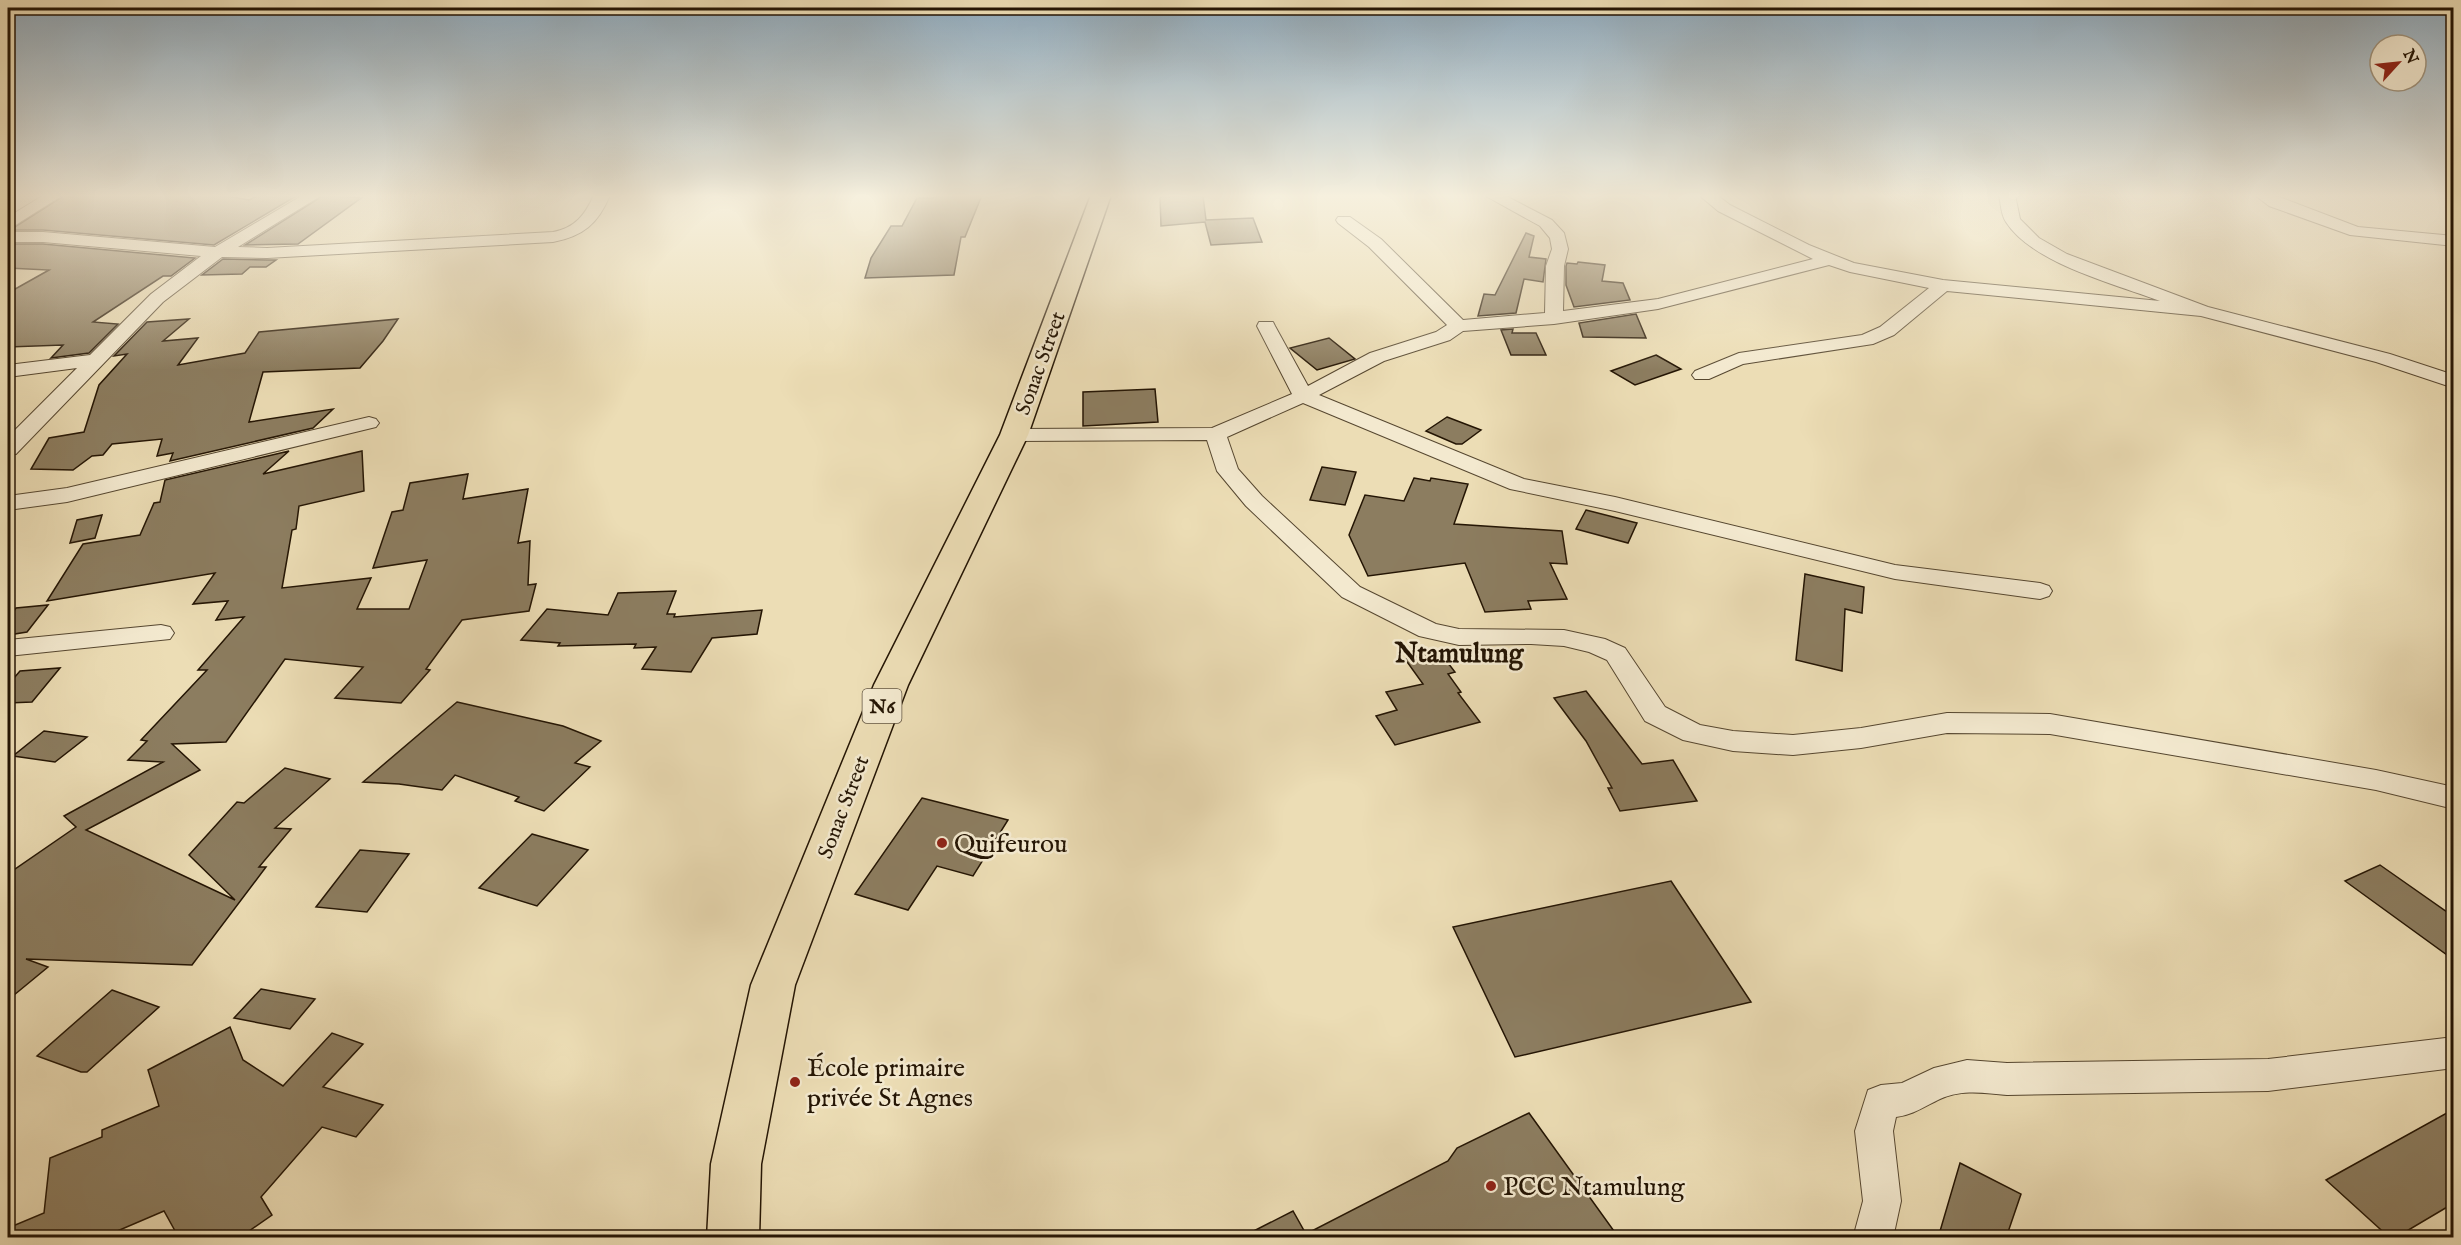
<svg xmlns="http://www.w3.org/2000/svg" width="2461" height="1245" font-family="'IM FELL English',serif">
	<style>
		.building { fill: #8c7d60; stroke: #241504; stroke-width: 1.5 }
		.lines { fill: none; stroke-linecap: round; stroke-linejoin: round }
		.minor-casing { stroke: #564730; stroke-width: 2 }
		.trunk-casing { stroke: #241504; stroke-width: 3 }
		.minor { fill: #f3e9cf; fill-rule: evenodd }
		.trunk { fill: #ecddb5; fill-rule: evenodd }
		.poi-dot { fill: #8f2418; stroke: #f3e9cf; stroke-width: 2 }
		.labels { text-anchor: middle; stroke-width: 5; stroke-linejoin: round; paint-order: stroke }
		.shield { fill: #f3e9cf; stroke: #625541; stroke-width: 1.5 }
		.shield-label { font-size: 20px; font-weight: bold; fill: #241504 }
		.street-label { font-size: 21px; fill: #241504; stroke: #f3e9cf }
		.near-poi-label { font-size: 26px; fill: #241504; stroke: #f3e9cf; text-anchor: start }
		.district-label { font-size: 27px; font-weight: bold; fill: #241504; stroke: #f3e9cf }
	</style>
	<rect width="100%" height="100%" fill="#ecddb5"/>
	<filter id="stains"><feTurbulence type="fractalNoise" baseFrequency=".00333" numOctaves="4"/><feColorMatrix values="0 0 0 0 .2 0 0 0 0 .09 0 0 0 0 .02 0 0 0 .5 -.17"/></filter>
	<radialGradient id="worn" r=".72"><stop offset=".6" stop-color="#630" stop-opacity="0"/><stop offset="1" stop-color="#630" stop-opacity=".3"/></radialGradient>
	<g class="building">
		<polygon points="65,195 220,195 249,200 259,195 298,195 214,245 43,230 10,230"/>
		<polygon points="324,195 361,198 298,244 245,245"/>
		<polygon points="935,195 982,195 965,237 961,237 954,275 865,278 871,258 891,226 902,226 917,198 933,198"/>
		<polygon points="1203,196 1206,220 1253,218 1262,242 1211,245 1205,222 1161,226 1160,197"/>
		<polygon points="1526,233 1534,236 1529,257 1546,259 1543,282 1524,279 1516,313 1478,316 1484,294 1495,295"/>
		<polygon points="8,244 43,244 195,258 171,276 163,276 93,322 118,324 89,353 51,358 63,345 8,347 8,293 49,270 8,268"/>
		<polygon points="223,259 267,260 276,260 266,267 250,267 242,274 202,275"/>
		<polygon points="1578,262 1605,265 1602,281 1623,283 1630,300 1574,307 1566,285 1566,266 1567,263 1577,264"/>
		<polygon points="1636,314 1646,338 1583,337 1579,323"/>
		<polygon points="189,319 163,341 198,338 178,365 245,353 259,332 398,319 383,341 360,368 263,372 249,422 333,409 313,428 170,461 173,453 157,456 162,439 112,444 103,455 92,456 73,470 31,469 49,438 84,432 99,385 127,354 114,356 147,322"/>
		<polygon points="1513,329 1512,333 1536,333 1546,355 1511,355 1501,330"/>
		<polygon points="1329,338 1355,359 1317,370 1290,348"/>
		<polygon points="1656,355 1681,369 1635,385 1611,371"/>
		<polygon points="1155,389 1158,422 1083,426 1083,392"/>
		<polygon points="1447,417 1481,430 1462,444 1456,444 1426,431"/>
		<polygon points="289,451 263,474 362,451 364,491 299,506 296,529 292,530 282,588 371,578 357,609 409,609 427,560 373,568 392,512 403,510 410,483 468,474 463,499 528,489 518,543 530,541 528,585 536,584 529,611 462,620 426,669 430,670 401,703 335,698 363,667 285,659 226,742 172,744 200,770 86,830 235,900 189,855 237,802 244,803 285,768 330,779 275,828 291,829 259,867 266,867 192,965 26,959 48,967 8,1000 8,874 76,827 64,816 163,762 128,760 147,741 141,740 207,670 198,670 244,617 216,620 228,601 193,604 215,573 47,601 83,544 140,535 154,503 160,502 165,480"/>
		<polygon points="1322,467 1356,472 1345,505 1310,500"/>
		<polygon points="1414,478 1430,481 1431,478 1468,484 1454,524 1562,531 1567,564 1550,563 1567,599 1528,601 1531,609 1485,612 1465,563 1368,576 1349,535 1365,495 1404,501"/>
		<polygon points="1586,510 1637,523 1628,543 1576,529"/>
		<polygon points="102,515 95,538 70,543 77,520"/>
		<polygon points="1805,574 1864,587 1862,613 1845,609 1842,671 1796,660"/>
		<polygon points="676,591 667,614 675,614 674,617 762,610 757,634 712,638 691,672 642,669 656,647 634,648 636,644 558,646 560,643 521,640 547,609 608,615 618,593"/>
		<polygon points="48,605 27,632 8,635 8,619 16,608"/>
		<polygon points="1438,650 1455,672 1448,674 1461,692 1458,693 1480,722 1395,745 1376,716 1397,710 1386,692 1423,684 1405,659"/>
		<polygon points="60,668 32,702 8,703 8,685 20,671"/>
		<polygon points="1586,691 1642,764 1673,760 1697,801 1620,811 1608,788 1612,788 1586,741 1554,698"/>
		<polygon points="457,702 563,726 601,741 575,763 590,767 544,811 515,801 519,797 455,775 442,790 399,784 363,782"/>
		<polygon points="44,731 87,737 55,762 13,756"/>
		<polygon points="922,798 1008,820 973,876 937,866 908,910 855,894"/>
		<polygon points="532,834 588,850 537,906 479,888"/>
		<polygon points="360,850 409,854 367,912 316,907"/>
		<polygon points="2380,865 2454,917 2454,960 2345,881"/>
		<polygon points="1671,881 1751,1002 1515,1057 1453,927"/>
		<polygon points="261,989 315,999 290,1029 234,1018"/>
		<polygon points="112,990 159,1007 87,1072 81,1072 37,1056"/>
		<polygon points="230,1027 243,1060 283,1086 332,1033 363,1044 323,1087 383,1105 356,1137 322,1127 261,1197 272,1215 239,1238 179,1238 164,1211 101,1238 8,1238 8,1228 44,1213 50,1158 102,1137 102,1130 159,1106 148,1070"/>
		<polygon points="2454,1109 2454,1203 2395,1238 2390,1238 2326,1180"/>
		<polygon points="1529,1113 1619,1238 1240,1238 1293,1211 1306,1234 1448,1161 1457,1148"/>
		<polygon points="1960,1163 2021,1194 2006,1238 1938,1238"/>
	</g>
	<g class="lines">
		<g class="minor-casing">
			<g id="minor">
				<polygon points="44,195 63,195 14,226 8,228 8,217"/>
				<path d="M303,195H322L238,247L267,248L553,232C575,228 585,215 594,195H610C598,224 583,236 553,242L267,258L222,257L163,302L16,454L8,455V437L77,368L8,377V365L90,355L151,294L201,256L43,242H8V232H43L215,247Z"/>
				<path d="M1484,195H1504L1552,220L1564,233L1568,249L1564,266L1563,311L1658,299L1813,259L1718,211L1699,195H1717L1730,205L1809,245L1854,263L1943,280L2160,301C2115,284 2032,263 2006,222C2001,215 2001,204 1999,195H2015L2020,219L2039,238L2067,254L2208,307L2390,354L2454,375V388L2376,362L2201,316L1947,291L1894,335L1873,344L1743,364L1709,379H1695L1692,375L1695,371L1739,353L1862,335L1880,327L1929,288L1850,272L1829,265L1658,309L1554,324L1463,331L1450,340L1384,361L1319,395L1524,479L1615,497L1895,565L2040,583L2049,586L2052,591L2049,596L2040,599L1895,579L1615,511L1510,489L1303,403L1227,437L1238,469L1262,496L1360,587L1436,624L1459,629L1564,630L1605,639L1625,648L1665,707L1700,725L1733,731L1793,735L1861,728L1947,713L2050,714L2376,770L2454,787V809L2376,790L2050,734L1947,733L1861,748L1793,755L1733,751L1683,740L1645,721L1607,660L1589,652L1564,646L1531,644L1459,645L1419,636L1342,597L1246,506L1217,471L1207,440L1014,441L1007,439L1003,435L1007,431L1014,429L1212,428L1292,394L1257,326L1259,322H1273L1275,326L1308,386L1370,353L1436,332L1447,325L1369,247L1338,223L1336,220L1338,217H1350L1381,239L1463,320L1545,313L1546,266L1552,249L1550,238L1540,226Z"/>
				<polygon points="2255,195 2274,195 2358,227 2454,236 2454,246 2350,235 2269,206"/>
				<polygon points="369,417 376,419 379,423 376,427 67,502 8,510 8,496 67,488"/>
				<polygon points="161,625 170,627 174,633 170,639 8,656 8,640"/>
				<path d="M2454,1037V1068L2268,1091L2007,1095C1985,1093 1962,1089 1940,1099C1925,1106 1913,1115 1896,1117L1893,1131L1901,1201L1893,1238H1853L1863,1201L1855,1131L1868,1090L1881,1085L1902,1083L1934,1068L1967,1060L2007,1063L2268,1059Z"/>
			</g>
		</g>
		<g class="trunk-casing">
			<polygon id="trunk" points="1091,195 1111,195 1028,435 908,685 795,985 761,1164 759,1238 707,1238 711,1164 751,985 874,685 1000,435"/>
		</g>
		<use href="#minor" class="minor"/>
		<use href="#trunk" class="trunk"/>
	</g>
	<linearGradient id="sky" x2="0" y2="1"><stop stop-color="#8ea9bc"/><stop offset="0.53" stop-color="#f6f0de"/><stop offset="1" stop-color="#f6f0de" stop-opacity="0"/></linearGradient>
	<rect width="2461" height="370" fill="url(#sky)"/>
	<g class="poi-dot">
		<circle cx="942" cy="843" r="6"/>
		<circle cx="795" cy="1082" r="6"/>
		<circle cx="1491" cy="1186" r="6"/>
	</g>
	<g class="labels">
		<rect class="shield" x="862.5" y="689" width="39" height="34" rx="4.5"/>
		<g class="shield-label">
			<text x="882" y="713">N6</text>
		</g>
		<g class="street-label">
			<text transform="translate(1040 363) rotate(-70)" y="7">Sonac Street</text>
			<text transform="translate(843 807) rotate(-69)" y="7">Sonac Street</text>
		</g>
		<g class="near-poi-label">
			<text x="954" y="852">Quifeurou</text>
			<text x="807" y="1076">École primaire<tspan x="807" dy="30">privée St Agnes</tspan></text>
			<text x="1503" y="1195">PCC Ntamulung</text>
		</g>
		<g class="district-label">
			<text x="1459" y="662">Ntamulung</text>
		</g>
	</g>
	<rect width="2461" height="1245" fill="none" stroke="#ecddb5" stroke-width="30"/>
	<rect x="9" y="9" width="2443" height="1227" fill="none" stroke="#241504" stroke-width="3"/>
	<rect x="15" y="15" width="2431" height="1215" fill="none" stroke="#241504" stroke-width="1.5"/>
	<g transform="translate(2398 63) rotate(63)"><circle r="28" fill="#f3e9cf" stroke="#a0947e" stroke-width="1.5"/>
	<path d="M0-4.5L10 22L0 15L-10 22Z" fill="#8f2418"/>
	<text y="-9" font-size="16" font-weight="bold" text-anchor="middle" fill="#241504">N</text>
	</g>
	<rect width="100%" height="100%" filter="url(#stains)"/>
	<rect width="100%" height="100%" fill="url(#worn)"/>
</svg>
